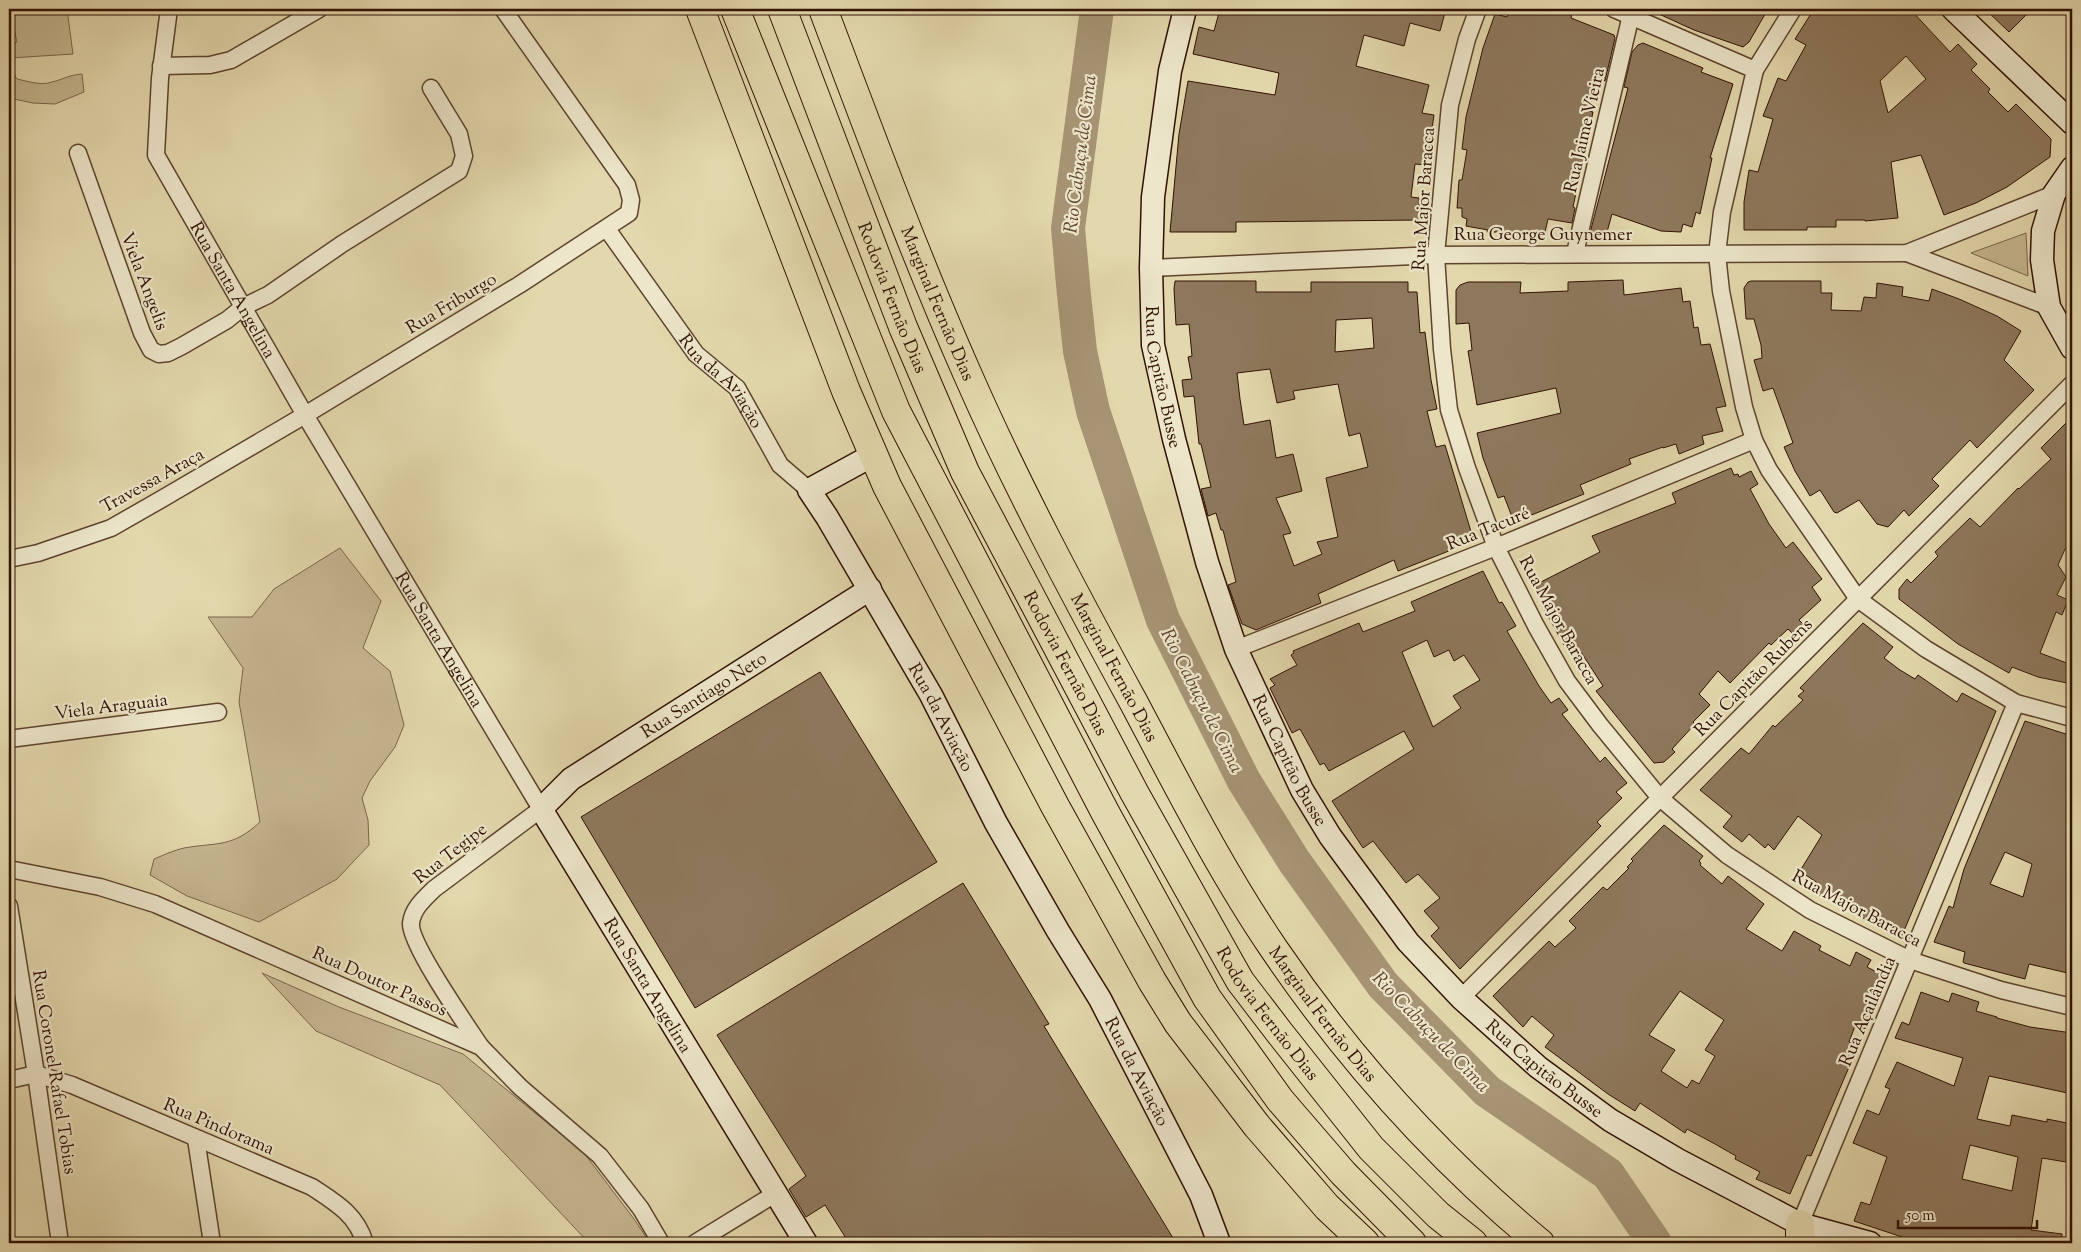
<svg xmlns="http://www.w3.org/2000/svg" width="2081" height="1252" font-family="'Sorts Mill Goudy',serif">
	<style>
		.green { fill: #c5b690; stroke: #7b644a }
		.lines { fill: none; stroke-linecap: round; stroke-linejoin: round }
		.river { stroke: #a69474; stroke-width: 34 }
		.building { fill: #8e785c; stroke: #311104; fill-rule: evenodd }
		.street-casing { stroke: #5e432e; stroke-width: 19 }
		.secondary-casing { stroke: #311104; stroke-width: 25 }
		.highway-casing { stroke: #311104; stroke-width: 30 }
		.street { stroke: #ede6ca; stroke-width: 16 }
		.secondary { stroke: #ede6ca; stroke-width: 22 }
		.highway { stroke: #e3d8ad; stroke-width: 28 }
		.labels { text-anchor: middle; stroke-width: 4.5; stroke-linejoin: round; paint-order: stroke }
		.street-label { font-size: 18px; fill: #311104; stroke: #ede6ca }
		.water-label { font-size: 19px; font-style: italic; fill: #604531; stroke: #ede6ca }
	</style>
	<rect width="100%" height="100%" fill="#e3d8ad"/>
	<filter id="stains"><feTurbulence type="fractalNoise" baseFrequency=".004" numOctaves="4"/><feColorMatrix values="0 0 0 0 .2 0 0 0 0 .09 0 0 0 0 .02 0 0 0 .5 -.17"/></filter>
	<radialGradient id="worn" r=".72"><stop offset=".6" stop-color="#630" stop-opacity="0"/><stop offset="1" stop-color="#630" stop-opacity=".3"/></radialGradient>
	<g class="green">
		<path d="M9,9H67L73,54L10,58V67L17,79C27,81 41,86 52,82C64,79 69,75 82,74L84,92L55,104L33,103L9,98V45L17,42L12,19L9,16Z"/>
		<polygon points="2026,233 2028,276 1971,253"/>
		<path d="M340,548L381,601L363,648L390,671L404,725L395,747L370,781L362,798L368,820L369,845L337,879L259,922L187,896L150,875L154,859C164,855 174,850 184,848C218,842 232,848 260,822L239,702L243,668L208,617H252L274,589Z"/>
		<polygon points="262,973 339,1007 463,1054 584,1153 634,1219 650,1243 589,1243 440,1085 316,1031"/>
	</g>
	<g class="lines">
		<polyline class="river" points="1097,9 1068,228 1074,295 1080,351 1093,411 1163,620 1244,781 1294,861 1383,985 1487,1091 1608,1174 1655,1243"/>
	</g>
	<g class="building">
		<polygon points="1220,9 1446,9 1440,31 1410,23 1404,46 1364,35 1356,66 1429,85 1422,113 1434,115 1427,165 1415,164 1411,197 1419,198 1420,220 1236,222 1236,232 1170,232 1179,134 1188,81 1275,95 1279,73 1193,54 1199,27 1214,31"/>
		<polygon points="1510,9 1560,9 1572,13 1571,18 1614,35 1615,38 1605,81 1597,78 1589,111 1593,112 1573,207 1575,208 1572,223 1548,219 1545,232 1487,232 1488,230 1466,226 1467,219 1462,217 1462,208 1457,208 1459,180 1462,180 1467,150 1462,149 1466,117 1483,48 1495,14 1507,17"/>
		<polygon points="1648,9 1768,9 1749,42 1743,47 1694,30"/>
		<path d="M1814,9H1910L1950,52L1958,44L1977,64L1971,70L1990,89L1988,92L2008,112L2016,104L2051,139L2050,157L2007,187L1976,203L1944,215L1921,155L1891,162L1898,218L1865,221V220H1836V227H1807V230H1744V202L1749,170L1758,172L1773,119L1763,116L1778,78L1786,81L1806,45L1795,39ZM1906,56L1926,79L1888,113L1880,81Z"/>
		<polygon points="1985,9 2032,9 2009,32"/>
		<polygon points="1643,43 1703,68 1701,72 1733,84 1710,158 1712,158 1700,214 1696,212 1692,227 1683,224 1681,232 1661,231 1612,214 1607,232 1590,233 1628,88 1624,87 1632,52 1638,45"/>
		<polygon points="1623,280 1624,295 1681,288 1683,302 1690,301 1694,328 1698,327 1701,345 1710,344 1726,406 1716,408 1723,431 1702,436 1704,444 1679,454 1676,444 1663,448 1663,447 1629,459 1631,464 1580,485 1584,494 1514,522 1504,496 1498,498 1483,458 1477,433 1561,413 1556,388 1477,405 1468,351 1472,350 1469,323 1456,324 1456,290 1460,285 1468,282 1521,282 1520,293 1568,291 1568,282"/>
		<path d="M1175,281H1256V292H1311V282H1408V292H1417L1420,333L1425,332L1431,380L1437,409L1427,411L1436,447L1445,445L1472,535L1464,545L1398,571L1394,560L1318,594L1321,603L1256,630L1242,624L1228,585L1236,582L1223,530H1221L1216,513L1208,516L1201,489L1211,487L1201,444H1199L1194,396L1184,397L1182,380L1192,379L1188,357L1192,356L1189,324L1176,325L1174,289ZM1372,318L1374,348L1335,352L1336,320ZM1270,369L1277,403L1295,399L1293,391L1338,384L1349,436L1360,433L1368,467L1326,478L1338,537L1317,542L1322,554L1294,566L1283,535L1291,533L1276,498L1302,491L1293,454L1276,458L1270,420L1244,425L1240,399L1237,373Z"/>
		<polygon points="1751,281 1821,281 1821,293 1832,293 1831,310 1861,311 1864,297 1876,298 1877,283 1903,287 1902,296 1929,301 1932,289 1959,299 1997,316 2021,331 2004,360 2034,390 1977,448 1970,440 1932,479 1939,486 1909,516 1904,510 1888,527 1877,524 1859,500 1837,513 1834,512 1820,490 1810,496 1795,471 1784,447 1793,443 1773,388 1763,391 1754,360 1762,358 1761,345 1754,319 1746,319 1744,288 1748,282"/>
		<polygon points="2072,417 2072,547 2065,549 2058,565 2066,577 2057,595 2068,600 2062,615 2056,612 2040,653 2072,665 2072,684 2038,677 2012,667 2009,673 1958,644 1899,599 1899,589 1907,579 1911,583 1938,556 1935,552 1970,518 1980,527 2018,488 2019,489 2051,459 2041,448"/>
		<polygon points="1731,468 1734,475 1738,474 1739,477 1751,471 1758,484 1750,489 1769,524 1786,548 1793,542 1822,579 1812,587 1821,600 1799,620 1803,624 1793,634 1788,629 1771,645 1769,643 1730,683 1718,671 1699,694 1710,705 1693,722 1695,724 1672,749 1675,752 1664,762 1654,763 1596,691 1603,686 1573,640 1564,645 1543,607 1548,610 1535,585 1600,552 1592,536 1676,503 1672,493"/>
		<path d="M1483,571L1499,603L1502,602L1516,626L1507,631L1539,686L1551,703L1559,698L1568,710L1562,714L1600,762L1605,757L1627,783L1616,792L1622,798L1597,822L1601,826L1460,969L1431,936L1439,928L1424,911L1440,898L1418,874L1406,883L1373,841L1363,848L1332,801L1414,749L1404,731L1329,771L1324,763L1320,765L1300,729L1292,733L1270,688L1275,685L1270,679L1297,665L1291,655L1294,653L1293,651L1359,623L1363,632L1415,611L1411,602ZM1427,640L1434,657L1449,650L1454,661L1464,655L1480,680L1453,696L1461,708L1433,727L1402,652Z"/>
		<polygon points="1863,623 1893,647 1884,658 1900,670 1915,679 1918,675 1957,702 1962,693 1996,711 1901,938 1814,892 1819,884 1800,871 1822,835 1798,816 1774,850 1768,844 1765,848 1749,834 1742,842 1723,827 1732,816 1700,790 1741,748 1749,754 1773,725 1775,727 1803,700 1798,696 1804,691 1800,688"/>
		<polygon points="820,672 937,862 695,1008 581,817"/>
		<path d="M2025,721L2072,736V974L2029,964L2025,979L1964,963L1963,962L1965,952L1934,942L1949,906L1953,908L1964,869ZM2005,852L2032,864L2023,897L1990,884Z"/>
		<path d="M1664,825L1703,856L1699,861L1701,863L1700,865L1722,884L1728,876L1764,904L1746,929L1782,951L1794,931L1821,946L1819,950L1850,966L1856,952L1871,960L1867,967L1886,977L1865,1029L1855,1026L1849,1042L1858,1046L1811,1156L1807,1155L1790,1194L1756,1179L1760,1172L1735,1159L1736,1156L1715,1144L1687,1129L1685,1133L1640,1103L1635,1111L1608,1094L1545,1047L1554,1035L1532,1016L1523,1027L1493,996L1549,941L1555,947L1576,928L1569,921L1603,887L1607,890L1629,868L1627,867L1633,861L1631,859ZM1680,991L1724,1020L1705,1050L1715,1056L1699,1084L1692,1080L1687,1088L1661,1071L1675,1050L1649,1035Z"/>
		<polygon points="963,883 1049,1024 1044,1026 1176,1243 849,1243 825,1205 806,1217 789,1189 806,1176 717,1035"/>
		<path d="M1921,992L1949,1002L1952,993L1979,1002L1976,1011L1997,1017V1018L2030,1027L2072,1033V1094L1989,1076L1977,1119L2010,1126L2012,1115L2047,1122V1119L2072,1124V1163L2042,1158L2031,1230L2062,1234V1243H1920L1854,1221L1861,1202L1870,1205L1887,1157L1853,1143L1867,1110L1879,1115L1890,1089L1885,1087L1897,1062L1954,1086L1963,1058L1895,1038L1902,1022L1909,1025ZM1970,1145L2018,1157L2012,1191L1962,1179Z"/>
	</g>
	<g class="lines">
		<g class="street-casing">
			<g id="street">
				<path id="s1" d="M169,9L160,78L156,155L305,415L541,809L434,889C424,899 413,908 411,923C409,943 467,1026 481,1047"/>
				<polyline points="1478,9 1467,39 1450,105 1436,255 1442,349 1449,410 1467,468 1496,547 1536,626 1567,681 1600,725 1660,798 1727,855 1810,910 1910,960 2001,990 2072,1007"/>
				<polyline points="1614,9 1755,70"/>
				<polyline points="1793,9 1755,70 1722,212 1717,254 1721,291 1744,407 1754,440 1769,470 1858,599 1926,649 2016,703 2072,718"/>
				<polyline points="161,66 210,65 231,60 319,9"/>
				<polyline points="78,153 142,333 151,350 159,354 168,353 182,346 227,320 243,307 268,295 342,244 459,171 464,156 459,134 431,88"/>
				<path id="s2" d="M607,229L696,354L737,388L780,465L809,490"/>
				<polyline points="1575,253 1631,15"/>
				<polyline points="1907,253 2049,307"/>
				<polyline points="1151,268 1436,255 1907,253 2054,194"/>
				<polyline points="9,559 38,553 111,528 160,500 305,415 519,285 629,213 631,200 627,185 503,9"/>
				<polyline points="1236,649 1496,547 1754,440"/>
				<polyline points="9,739 218,712"/>
				<polyline points="9,869 100,887 155,904 481,1047 520,1087 600,1156 641,1209 661,1243"/>
				<polyline points="9,906 36,1074 60,1243"/>
				<polyline points="1461,998 2072,384"/>
				<path d="M9,1080L36,1074L72,1085L312,1187C336,1203 356,1214 365,1243"/>
				<polyline points="196,1139 212,1243"/>
				<polyline points="1800,1224 2016,703"/>
				<polyline points="695,1243 775,1194"/>
			</g>
		</g>
		<g class="secondary-casing">
			<g id="secondary">
				<path id="s3" d="M1185,9L1170,71L1153,197L1151,268L1153,345L1174,439L1207,562L1236,649L1302,790L1330,836L1408,942L1461,998L1538,1067L1610,1120L1678,1160L1800,1224L1870,1243"/>
				<polyline points="1953,9 2072,123"/>
				<polyline points="2072,168 2054,194 2043,231 2042,260 2049,307 2072,348"/>
				<path id="s4" d="M873,455L809,490L827,517L931,695L996,823L1058,931L1100,999L1201,1195L1219,1243"/>
				<path id="s5" d="M806,1243L541,809L571,779L870,589"/>
			</g>
		</g>
		<g class="highway-casing">
			<g id="highway">
				<polyline points="700,9 846,391 887,486 1055,806 1152,981 1178,1023 1257,1126 1327,1207 1365,1243"/>
				<polyline points="735,9 896,411 1105,812 1207,998 1280,1100 1343,1173 1412,1243"/>
				<path id="s6" d="M782,9L903,327L965,472L1134,792L1240,981L1279,1032L1371,1148L1438,1215L1473,1243"/>
				<path id="s7" d="M823,9C869,131 914,253 967,373C1016,485 1075,595 1134,703C1178,786 1221,871 1274,949C1348,1058 1439,1159 1540,1243"/>
				<polyline points="1800,1224 1800,1243"/>
			</g>
		</g>
		<use href="#street" class="street"/>
		<use href="#secondary" class="secondary"/>
		<use href="#highway" class="highway"/>
	</g>
	<g class="labels">
		<g class="street-label">
			<text transform="translate(1584 130) rotate(-77)" y="6">Rua Jaime Vieira</text>
			<text transform="translate(1423 199) rotate(-86)" y="6">Rua Major Baracca</text>
			<text x="1543" y="240">Rua George Guynemer</text>
			<text transform="translate(145 281) rotate(69)" y="6">Viela Angelis</text>
			<text dy="6" stroke="none"><textPath href="#s1" startOffset="302">Rua Santa Angelina</textPath></text>
			<text dy="6" stroke="none"><textPath href="#s6" startOffset="309">Rodovia Fernão Dias</textPath></text>
			<text transform="translate(451 303) rotate(-31)" y="6">Rua Friburgo</text>
			<text dy="6" stroke="none"><textPath href="#s7" startOffset="316">Marginal Fernão Dias</textPath></text>
			<text dy="6" stroke="none"><textPath href="#s3" startOffset="372">Rua Capitão Busse</textPath></text>
			<text dy="6" stroke="none"><textPath href="#s2" startOffset="191">Rua da Aviação</textPath></text>
			<text transform="translate(152 480) rotate(-29)" y="6">Travessa Araça</text>
			<text transform="translate(1488 528) rotate(-22)" y="6">Rua Tacuré</text>
			<text transform="translate(1559 620) rotate(61)" y="6">Rua Major Baracca</text>
			<text dy="6" stroke="none"><textPath href="#s1" startOffset="708">Rua Santa Angelina</textPath></text>
			<text dy="6" stroke="none"><textPath href="#s6" startOffset="714">Rodovia Fernão Dias</textPath></text>
			<text dy="6" stroke="none"><textPath href="#s7" startOffset="721">Marginal Fernão Dias</textPath></text>
			<text transform="translate(1753 677) rotate(-45)" y="6">Rua Capitão Rubens</text>
			<text dy="6" stroke="none"><textPath href="#s5" startOffset="708">Rua Santiago Neto</textPath></text>
			<text transform="translate(111 706) rotate(-7)" y="6">Viela Araguaia</text>
			<text dy="6" stroke="none"><textPath href="#s4" startOffset="336">Rua da Aviação</textPath></text>
			<text dy="6" stroke="none"><textPath href="#s3" startOffset="778">Rua Capitão Busse</textPath></text>
			<text transform="translate(450 853) rotate(-38)" y="6">Rua Tegipe</text>
			<text transform="translate(1857 908) rotate(28)" y="6">Rua Major Baracca</text>
			<text transform="translate(380 981) rotate(24)" y="6">Rua Doutor Passos</text>
			<text transform="translate(648 985) rotate(59)" y="6">Rua Santa Angelina</text>
			<text transform="translate(1867 1011) rotate(-67)" y="6">Rua Açailândia</text>
			<text dy="6" stroke="none"><textPath href="#s6" startOffset="1119">Rodovia Fernão Dias</textPath></text>
			<text dy="6" stroke="none"><textPath href="#s7" startOffset="1126">Marginal Fernão Dias</textPath></text>
			<text dy="6" stroke="none"><textPath href="#s3" startOffset="1182">Rua Capitão Busse</textPath></text>
			<text dy="6" stroke="none"><textPath href="#s4" startOffset="741">Rua da Aviação</textPath></text>
			<text transform="translate(55 1072) rotate(81)" y="6">Rua Coronel Rafael Tobias</text>
			<text transform="translate(219 1126) rotate(23)" y="6">Rua Pindorama</text>
		</g>
		<g class="water-label">
			<text transform="translate(1079 154) rotate(-83)" y="7">Rio Cabuçu de Cima</text>
			<text transform="translate(1203 700) rotate(63)" y="7">Rio Cabuçu de Cima</text>
			<text transform="translate(1432 1031) rotate(46)" y="7">Rio Cabuçu de Cima</text>
		</g>
	</g>
	<rect width="2081" height="1252" fill="none" stroke="#e3d8ad" stroke-width="30"/>
	<rect x="10" y="10" width="2061" height="1232" fill="none" stroke="#311104" stroke-width="2.5"/>
	<rect x="15" y="15" width="2051" height="1222" fill="none" stroke="#311104"/>
	<path d="M1898 1220v8h139v-8" fill="none" stroke="#311104" stroke-width="2.5"/>
	<text x="1906" y="1220" font-size="15" fill="#311104" stroke="#ede6ca" stroke-width="4" paint-order="stroke">50 m</text>
	<rect width="100%" height="100%" filter="url(#stains)"/>
	<rect width="100%" height="100%" fill="url(#worn)"/>
</svg>
